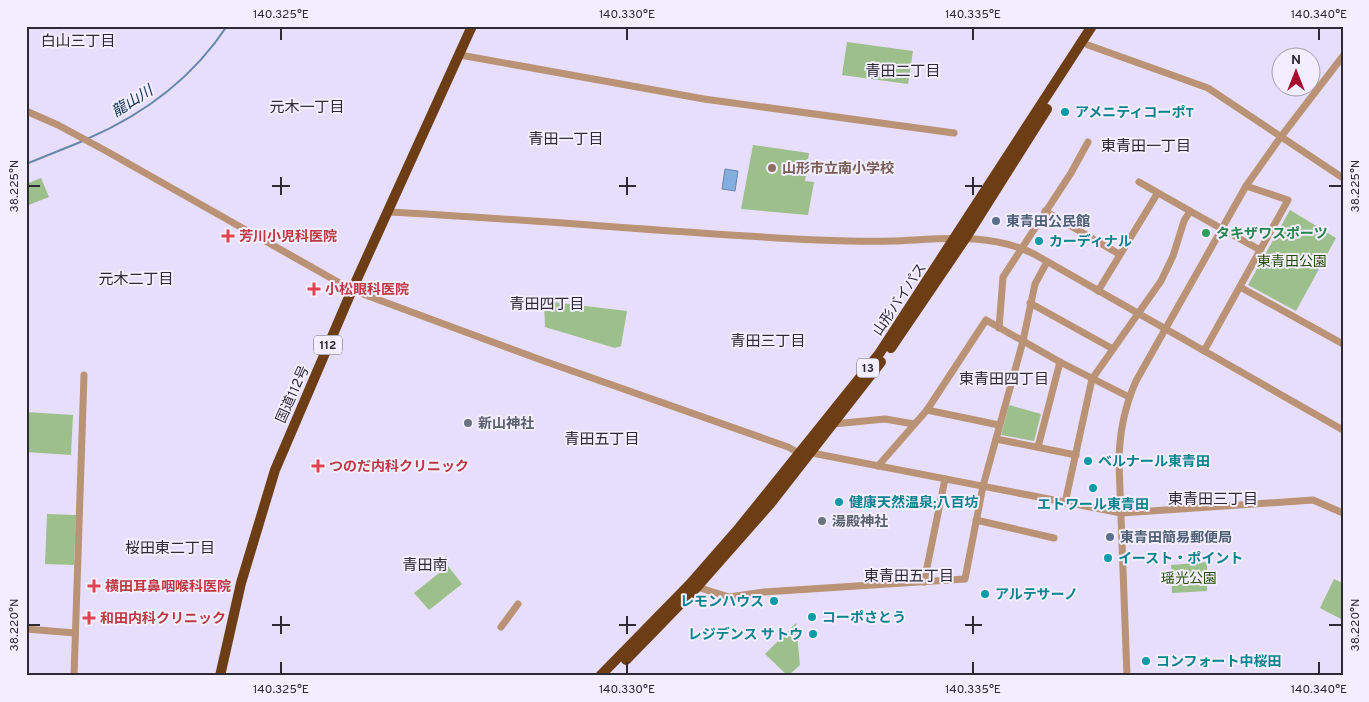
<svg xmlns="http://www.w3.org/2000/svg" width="1369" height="702" font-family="Overpass,'Noto Sans JP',sans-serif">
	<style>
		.green { fill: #9dbf8b }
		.water { fill: #82afdd; stroke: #6887aa }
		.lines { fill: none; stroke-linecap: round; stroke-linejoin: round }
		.stream { stroke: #6887aa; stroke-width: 2 }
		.minor { stroke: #ba9275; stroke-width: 7 }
		.highway { stroke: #6d3d15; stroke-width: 10 }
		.ticks { fill: none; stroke: #2d2a34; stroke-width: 2 }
		.culture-dot { fill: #0f9aa8; stroke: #f2edff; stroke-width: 2 }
		.education-dot { fill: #8d6e63; stroke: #f2edff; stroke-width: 2 }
		.service-dot { fill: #5c6f8a; stroke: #f2edff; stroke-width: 2 }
		.leisure-dot { fill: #2e9e5b; stroke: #f2edff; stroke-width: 2 }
		.health-dot { fill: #e0444e; stroke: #f2edff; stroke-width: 2 }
		.worship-dot { fill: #6b7280; stroke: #f2edff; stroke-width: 2 }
		.labels { text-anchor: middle; stroke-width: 4; stroke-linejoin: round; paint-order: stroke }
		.shield { fill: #f2edff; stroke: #686471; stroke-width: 1 }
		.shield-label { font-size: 12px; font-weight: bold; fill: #2d2a34 }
		.culture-label { font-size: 14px; font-weight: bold; fill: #0d838f; stroke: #f2edff; text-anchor: start }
		.education-label { font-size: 14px; font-weight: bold; fill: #785e54; stroke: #f2edff; text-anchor: start }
		.service-label { font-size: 14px; font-weight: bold; fill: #4e5e75; stroke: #f2edff; text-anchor: start }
		.leisure-label { font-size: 14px; font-weight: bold; fill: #27864d; stroke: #f2edff; text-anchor: start }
		.health-label { font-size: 14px; font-weight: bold; fill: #be3a42; stroke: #f2edff; text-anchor: start }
		.park-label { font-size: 14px; fill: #254f00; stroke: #f2edff }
		.street-label { font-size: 14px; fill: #2d2a34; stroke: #f2edff }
		.worship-label { font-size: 14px; font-weight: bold; fill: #5b616d; stroke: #f2edff; text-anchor: start }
		.neighbourhood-label { font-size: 15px; fill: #2d2a34; stroke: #f2edff }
		.water-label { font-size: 15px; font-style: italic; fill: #0f314f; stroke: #f2edff }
		.neatline { fill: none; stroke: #2d2a34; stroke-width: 2 }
		.ticks-label { font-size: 12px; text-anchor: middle; fill: #2d2a34 }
	</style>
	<rect width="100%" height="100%" fill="#e6defa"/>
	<g class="green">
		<polygon points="847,42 913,51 908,84 842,75"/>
		<polygon points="753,145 809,153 805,181 814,182 808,215 741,209"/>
		<polygon points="41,178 49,197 26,206 26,184"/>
		<polygon points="1290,210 1336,238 1296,311 1248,285"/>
		<polygon points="544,301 627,311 621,346 615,348 545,327"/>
		<polygon points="1009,405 1041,414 1034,441 1001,435"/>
		<polygon points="26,412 73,415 71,455 26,452"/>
		<polygon points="47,514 76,515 74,565 45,564"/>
		<polygon points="1207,562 1207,591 1172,593 1171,565"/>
		<polygon points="448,566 462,584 429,610 414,593"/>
		<polygon points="1334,579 1343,583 1343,620 1320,608"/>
		<polygon points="796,623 800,665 788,676 765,654"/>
	</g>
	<polygon class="water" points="725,169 738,171 735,191 722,189"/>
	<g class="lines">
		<g class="stream">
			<path d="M87,139C145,114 192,79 227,26"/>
			<polyline points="26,164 83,141"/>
		</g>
		<g class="minor">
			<polyline points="1088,45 1208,88 1343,178"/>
			<polyline points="460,55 704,99 954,133"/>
			<polyline points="26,111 58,125 108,152 352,290 544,361 788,447 799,453 812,453 1121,513 1313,500 1343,513"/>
			<polyline points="1139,182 1190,211"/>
			<polyline points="1045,211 1119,254"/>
			<path d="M387,212C530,219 674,233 817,240C842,241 868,242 893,241C941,239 989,232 1034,254L1343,430"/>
			<polyline points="1240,287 1343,344"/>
			<polyline points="1098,291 1157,194"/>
			<polyline points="1030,303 1113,349"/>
			<polyline points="999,328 1003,277 1071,173 1088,142"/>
			<polyline points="1204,351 1288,200 1246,186"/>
			<polyline points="927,410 999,425"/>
			<polyline points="833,424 885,419 914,424"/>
			<polyline points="996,439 1076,455"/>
			<polyline points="1038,447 1060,362"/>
			<polyline points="878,466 927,410 986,320 1060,362 1129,397"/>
			<polyline points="1065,503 1092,379 1161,281 1173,256 1184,221 1190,211 1260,250"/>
			<polyline points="976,520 1054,538"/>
			<polyline points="924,582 945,479"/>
			<polyline points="697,587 729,597 764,592 965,579 983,486 1023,341 1035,284 1047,262"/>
			<polyline points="501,627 518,604"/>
			<polyline points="26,629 75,633"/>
			<polyline points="74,676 84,375"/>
			<path d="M1127,676L1119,463C1119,433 1124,408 1136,381L1246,186L1280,138L1343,56"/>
		</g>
		<g class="highway">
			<polyline points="891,348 965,239 1047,109"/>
			<polyline points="626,660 697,587 771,503 881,362"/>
			<polyline points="220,676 241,583 275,470 352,290 472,26"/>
			<polyline points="600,676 690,584 739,528 879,354 1092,26"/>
		</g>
	</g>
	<path class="ticks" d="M281,28V40M627,28V40M973,28V40M1319,28V40M281,177V195M627,177V195M973,177V195M28,186H40M272,186H290M619,186H636M965,186H982M1329,186H1342M281,616V634M627,616V634M973,616V634M28,625H40M272,625H290M619,625H636M965,625H982M1329,625H1342M281,662V674M627,662V674M973,662V674M1319,662V674"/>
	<g class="culture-dot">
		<circle cx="1065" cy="112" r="5"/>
		<circle cx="1039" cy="241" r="5"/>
		<circle cx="1088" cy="461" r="5"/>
		<circle cx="1093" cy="488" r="5"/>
		<circle cx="839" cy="502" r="5"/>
		<circle cx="1108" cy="558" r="5"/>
		<circle cx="985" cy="594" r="5"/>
		<circle cx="774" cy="601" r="5"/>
		<circle cx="812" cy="617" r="5"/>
		<circle cx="813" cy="634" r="5"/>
		<circle cx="1146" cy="661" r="5"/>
	</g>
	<circle class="education-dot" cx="772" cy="168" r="5"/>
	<g class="service-dot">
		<circle cx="996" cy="221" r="5"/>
		<circle cx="1110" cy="537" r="5"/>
	</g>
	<circle class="leisure-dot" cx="1206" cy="233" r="5"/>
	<g class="health-dot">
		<path d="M225.5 228.5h5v5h5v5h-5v5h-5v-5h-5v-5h5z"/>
		<path d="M311.5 281.5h5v5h5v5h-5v5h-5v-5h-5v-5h5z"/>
		<path d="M315.5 458.5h5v5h5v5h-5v5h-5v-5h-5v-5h5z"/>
		<path d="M91.5 578.5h5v5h5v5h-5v5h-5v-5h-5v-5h5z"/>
		<path d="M86.5 610.5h5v5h5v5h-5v5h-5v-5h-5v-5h5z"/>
	</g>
	<g class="worship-dot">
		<circle cx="468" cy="423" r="5"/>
		<circle cx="822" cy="521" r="5"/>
	</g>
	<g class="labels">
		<g class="shield">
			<rect x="314" y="335.5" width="28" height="19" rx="4"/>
			<rect x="857" y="358.5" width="22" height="19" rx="4"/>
		</g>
		<g class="shield-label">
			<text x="328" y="349">112</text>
			<text x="868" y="372">13</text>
		</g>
		<g class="culture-label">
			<text x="1075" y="117">アメニティコーポT</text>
			<text x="1049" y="246">カーディナル</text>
			<text x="1098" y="466">ベルナール東青田</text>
			<text x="849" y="507">健康天然温泉;八百坊</text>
			<text x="1093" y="509" text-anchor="middle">エトワール東青田</text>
			<text x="1118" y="563">イースト・ポイント</text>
			<text x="995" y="599">アルテサーノ</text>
			<text x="764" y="606" text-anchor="end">レモンハウス</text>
			<text x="822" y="622">コーポさとう</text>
			<text x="803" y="639" text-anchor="end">レジデンス サトウ</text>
			<text x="1156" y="666">コンフォート中桜田</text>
		</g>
		<g class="education-label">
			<text x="782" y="173">山形市立南小学校</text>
		</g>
		<g class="service-label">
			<text x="1006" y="226">東青田公民館</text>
			<text x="1120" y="542">東青田簡易郵便局</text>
		</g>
		<g class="leisure-label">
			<text x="1216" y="238">タキザワスポーツ</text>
		</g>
		<g class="health-label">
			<text x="239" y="241">芳川小児科医院</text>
			<text x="325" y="294">小松眼科医院</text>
			<text x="329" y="471">つのだ内科クリニック</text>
			<text x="105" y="591">横田耳鼻咽喉科医院</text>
			<text x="100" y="623">和田内科クリニック</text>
		</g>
		<g class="park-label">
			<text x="1292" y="266">東青田公園</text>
			<text x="1189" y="583">瑶光公園</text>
		</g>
		<g class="street-label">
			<text transform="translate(899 299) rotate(-56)" y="5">山形バイパス</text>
			<text transform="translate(292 394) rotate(-66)" y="5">国道112号</text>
		</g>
		<g class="worship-label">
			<text x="478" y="428">新山神社</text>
			<text x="832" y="526">湯殿神社</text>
		</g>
		<g class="neighbourhood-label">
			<text x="78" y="46">白山三丁目</text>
			<text x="903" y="76">青田二丁目</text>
			<text x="307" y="112">元木一丁目</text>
			<text x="566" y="144">青田一丁目</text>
			<text x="1146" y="151">東青田一丁目</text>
			<text x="136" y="284">元木二丁目</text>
			<text x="547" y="309">青田四丁目</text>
			<text x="768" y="346">青田三丁目</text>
			<text x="1004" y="384">東青田四丁目</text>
			<text x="602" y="444">青田五丁目</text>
			<text x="1213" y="504">東青田三丁目</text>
			<text x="170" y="553">桜田東二丁目</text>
			<text x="425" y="570">青田南</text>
			<text x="909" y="581">東青田五丁目</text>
		</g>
		<g class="water-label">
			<text transform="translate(132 101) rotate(-32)" y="5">龍山川</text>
		</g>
	</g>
	<rect width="1369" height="702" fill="none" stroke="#f2edff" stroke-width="55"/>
	<g transform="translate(1296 72)"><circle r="24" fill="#f2edff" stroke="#a39fae"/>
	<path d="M0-4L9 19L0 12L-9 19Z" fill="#a70e2e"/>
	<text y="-8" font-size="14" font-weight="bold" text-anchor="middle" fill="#2d2a34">N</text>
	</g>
	<rect x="28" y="28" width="1314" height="646" class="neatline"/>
	<g class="ticks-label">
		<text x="281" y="18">140.325°E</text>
		<text x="627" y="18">140.330°E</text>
		<text x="973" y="18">140.335°E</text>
		<text x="1319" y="18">140.340°E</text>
		<text transform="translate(14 186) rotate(-90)" y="4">38.225°N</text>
		<text transform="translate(1355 186) rotate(-90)" y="4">38.225°N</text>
		<text transform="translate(14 625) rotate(-90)" y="4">38.220°N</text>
		<text transform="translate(1355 625) rotate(-90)" y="4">38.220°N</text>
		<text x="281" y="693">140.325°E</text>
		<text x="627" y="693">140.330°E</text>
		<text x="973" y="693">140.335°E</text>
		<text x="1319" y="693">140.340°E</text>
	</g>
</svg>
